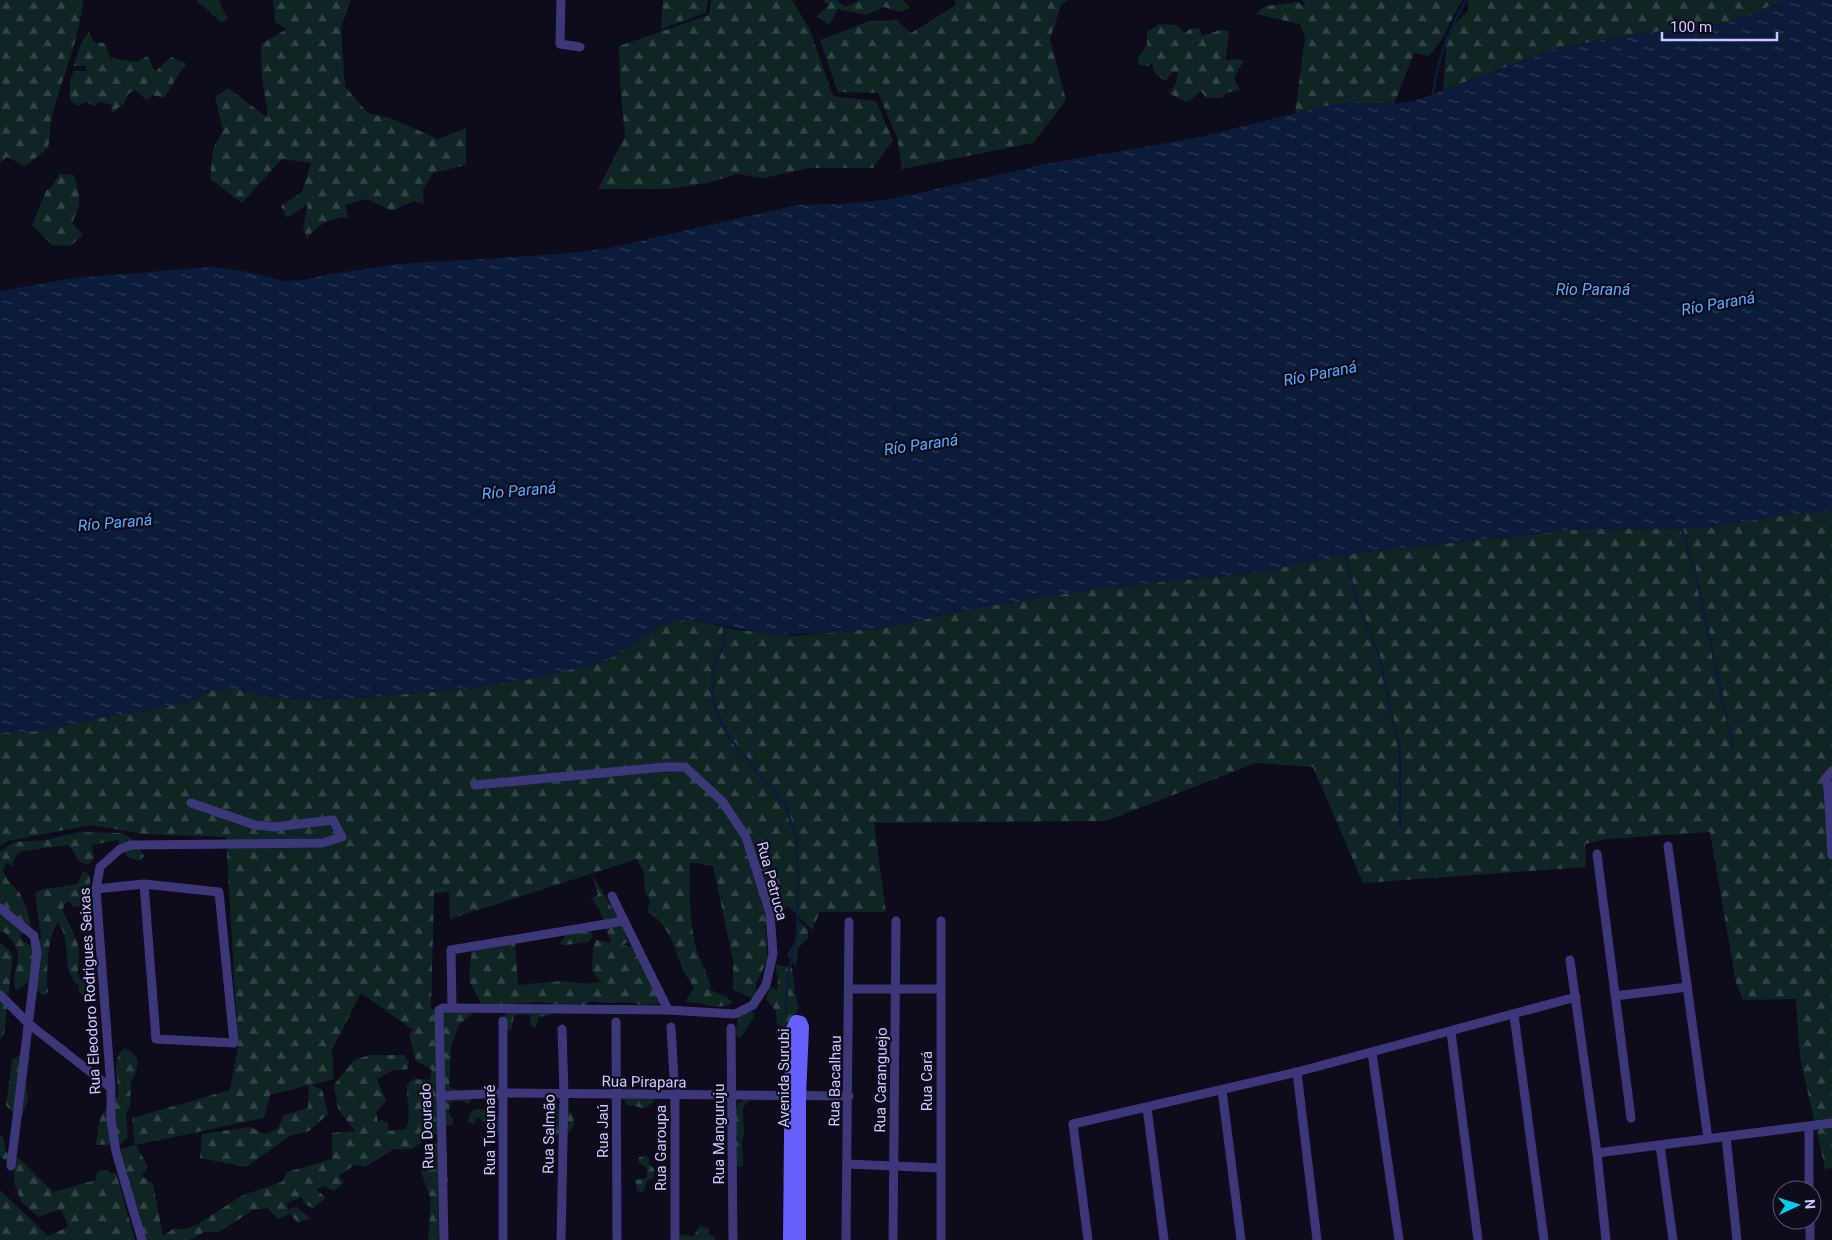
<svg xmlns="http://www.w3.org/2000/svg" width="1832" height="1240" font-family="Roboto,sans-serif">
	<style>
		.forest { fill: url(#forest-firs); fill-rule: evenodd }
		.water { fill: url(#water-ripples) }
		.lines { fill: none; stroke-linecap: round; stroke-linejoin: round }
		.stream { stroke: #0b1b3a; stroke-width: 2.5 }
		.street { stroke: #3b3779; stroke-width: 9 }
		.secondary { stroke: #675ffc; stroke-width: 12 }
		.labels { text-anchor: middle; stroke-width: 4.5; stroke-linejoin: round; paint-order: stroke }
		.street-label { font-size: 15px; fill: #cec6fe; stroke: #0e0b1b }
		.water-label { font-size: 16px; font-style: italic; fill: #56abfc; stroke: #0e0b1b }
	</style>
	<defs>
		<pattern id="forest-firs" width="22" height="20" patternUnits="userSpaceOnUse" patternTransform="scale(1.25)"><rect width="22" height="20" fill="#0e2524"/><path d="M5 1l3.5 6h-7zM16 11l3.5 6h-7z" fill="#304345"/></pattern>
		<pattern id="water-ripples" width="26" height="14" patternUnits="userSpaceOnUse" patternTransform="scale(1.25)"><rect width="26" height="14" fill="#0b1b3a"/><path d="M2 4q2-2 4 0t4 0M15 11q2-2 4 0t4 0" fill="none" stroke="#2d3b58"/></pattern>
	</defs>
	<rect width="100%" height="100%" fill="#0e0b1b"/>
	<g class="forest">
		<path d="M0,0H83C79,42 63,74 53,113C50,124 50,137 48,148L25,166L7,157L0,163Z"/>
		<polygon points="196,0 222,0 219,2 228,19 222,23"/>
		<path d="M273,0H351L341,28L345,87L368,113L393,119L438,139L466,128V165L433,173L423,190L424,204L414,201L392,211L367,199L345,205L348,218C332,215 317,226 307,238L303,228L308,204L287,218L281,206L302,192L311,163L282,159L242,203L210,179L213,149L223,130L215,97L228,88L268,118L262,77L261,44L287,29L275,22Z"/>
		<polygon points="663,0 708,0 706,13 661,29"/>
		<polygon points="711,0 792,0 809,28 833,96 876,101 893,140 873,168 809,168 764,178 737,174 708,183 667,189 598,189 625,137 620,82 619,46 709,15"/>
		<polygon points="823,0 837,0 845,7 860,0 903,0 910,8 899,12 884,7 866,15 838,9 829,25 817,16 829,5"/>
		<polygon points="954,0 1068,0 1061,5 1050,39 1066,100 1033,143 902,169 897,138 878,93 838,92 820,40 870,21 896,20 911,33 956,5"/>
		<path d="M1302,0H1463C1450,18 1445,42 1428,56L1414,53L1394,104C1359,101 1328,104 1295,113L1305,38L1300,24L1256,14L1265,6L1297,2L1305,6Z"/>
		<polygon points="1468,0 1786,0 1727,23 1630,35 1558,48 1443,90 1446,47 1452,27 1468,11"/>
		<path d="M1159,24L1176,25L1185,33L1190,29L1199,28L1202,36L1220,30L1229,31L1225,61L1235,59L1244,60L1234,78L1240,90L1226,93L1222,98H1206L1201,91L1192,99L1185,102L1169,93L1176,83L1178,72H1172L1166,81C1157,76 1153,73 1152,62L1149,66L1139,65L1138,57L1147,46V32Z"/>
		<path d="M89,32L94,42L104,43L111,58L136,62L148,56L155,72L171,57L186,63L164,98L153,95L146,100L135,90L128,94L125,102L111,114L112,105L100,102L94,106L86,102L77,106L70,100V81L74,71H86V66H73C80,52 78,44 89,32Z"/>
		<path d="M59,174L74,175C80,197 83,201 72,223L83,235L70,246L52,245L32,225L46,191L52,186Z"/>
		<path d="M1832,511V1168L1825,1169L1800,1057L1796,999L1743,1000L1736,983L1710,832L1607,839L1585,844L1586,867L1363,883L1313,767L1256,763L1106,821L874,823L886,912H820L812,930L788,906L765,925L768,959L756,984L755,1000L733,989V960L713,866L690,862C688,886 690,932 698,954C703,967 709,976 711,990L727,997L733,1003C712,1012 706,1001 685,1002L694,987C690,981 684,974 682,967C674,947 669,923 647,912L650,901L645,892L644,873L637,859L450,919L449,892L434,893L431,1008L443,1011L474,1012L459,1025L451,1047L449,1087L461,1091L470,1089L476,1094L468,1104L462,1101L451,1102L448,1112L453,1119V1125L446,1126L444,1131L430,1136L412,1149H394L365,1167L354,1165L339,1176L344,1182L334,1191L324,1186L316,1189L326,1198L313,1208L305,1204L301,1197L287,1203L288,1209L297,1207L310,1218L298,1223L290,1214L278,1219L268,1208L253,1210L219,1232H204L190,1240H143L118,1150L135,1145L132,1118L230,1090L238,1045L226,837L145,834L90,825L8,841L0,846V733L151,710L184,703L216,689L232,688L276,698L299,700L359,698L465,689L530,679L646,635L661,625L688,619L738,630L794,636L883,628L977,608L1102,588L1255,573L1347,554L1582,529L1707,528L1784,515ZM361,993L413,1030L409,1034L416,1061L432,1070L430,1080L413,1079L407,1084C406,1101 412,1113 406,1129L388,1131V1123L382,1120L378,1122L376,1112L386,1101L377,1079L391,1071L408,1069L409,1062L404,1055H370L354,1060L334,1085L338,1109L355,1131L332,1133V1159L287,1172L282,1182L243,1195L196,1225L186,1229H173L163,1236L153,1184L142,1176L148,1167L136,1145L264,1118L270,1095L309,1085L308,1108L284,1115L277,1129L265,1134L250,1127L202,1134L200,1158L246,1167L290,1136L309,1131L328,1114L322,1089L311,1085L334,1079L332,1050Z"/>
		<path d="M78,832L122,833L133,840L144,856L140,861L127,857L117,840L92,845L94,858L90,864C75,865 77,853 68,845L23,851L17,854L12,866L7,863L3,869C5,880 11,883 18,891C24,897 30,919 31,927L20,935L22,941L34,947L39,943L41,937L35,893C44,886 64,889 78,883L83,871L89,874C92,885 89,900 79,907L73,906L69,901L64,905L63,911C74,936 84,945 77,975L86,985L83,997L79,993V986C59,969 73,942 58,922C47,939 46,971 48,992L43,995L27,983L16,990C8,972 27,961 12,941C8,936 6,932 0,931V851L15,842L46,840Z"/>
		<path d="M592,874L625,930L628,942L622,945L635,947C647,965 663,982 669,1003L642,1005L626,1002L607,1003L591,1001L581,1007H571L542,1002L482,1005L469,981L472,948L515,941L518,985L562,981L584,984L601,982L592,971L593,948L596,940L611,943L599,909L591,898L598,895Z"/>
		<polygon points="799,921 808,929 808,938 798,948 796,966 787,955 797,939 797,925"/>
		<polygon points="590,930 592,932 592,938 589,942 565,945 559,944 568,933"/>
		<polygon points="0,942 13,955 4,1035 0,1039"/>
		<path d="M775,964L792,968C794,982 794,994 799,1008L786,1028L777,1025L776,1011L766,999L770,987L777,990L778,979Z"/>
		<polygon points="554,1011 550,1015 539,1017 536,1028 531,1025 529,1014 514,1015 511,1032 505,1027 505,1012"/>
		<polygon points="747,1011 753,1012 754,1018 740,1038 735,1035 739,1015"/>
		<path d="M125,1048L131,1051L138,1060L136,1072L131,1082L130,1105L126,1115L128,1138L120,1144L96,1145C100,1117 98,1116 118,1096C120,1081 109,1059 125,1048Z"/>
		<polygon points="26,1051 30,1057 26,1080 28,1099 20,1122 6,1105 12,1060"/>
		<polygon points="621,1085 634,1090 646,1088 655,1096 653,1103 644,1108 627,1105 623,1099 617,1105"/>
		<path d="M775,1098L770,1101L751,1100C738,1108 744,1116 744,1128C745,1134 742,1139 742,1144C741,1154 746,1156 742,1167L735,1166L736,1141L738,1139L734,1127L737,1104L745,1099Z"/>
		<polygon points="556,1107 559,1110 569,1110 573,1115 574,1125 569,1132 561,1129 555,1139 552,1135 552,1129 546,1120 546,1114 552,1112"/>
		<polygon points="479,1109 486,1110 485,1117 491,1122 496,1116 501,1118 500,1134 494,1129 495,1125 488,1125 477,1117 474,1124 468,1122 471,1111"/>
		<polygon points="0,1134 3,1137 6,1152 20,1159 53,1192 96,1180 97,1172 109,1170 110,1173 116,1173 135,1240 0,1240 0,1190 48,1236 68,1227 62,1211 58,1210 39,1217 22,1203 14,1183 15,1166 0,1157"/>
		<polygon points="446,1141 448,1182 438,1182 439,1235 438,1240 428,1240 431,1200 421,1172 435,1144"/>
		<polygon points="644,1155 649,1158 649,1164 654,1169 654,1178 648,1180 643,1192 637,1191 635,1180 647,1178 647,1168 639,1163 638,1158"/>
		<polygon points="700,1226 709,1228 709,1234 715,1237 715,1240 677,1240 682,1234 693,1237"/>
	</g>
	<polygon class="water" points="1786,0 1832,0 1832,511 1784,515 1707,528 1582,529 1347,554 1255,573 1102,588 977,608 883,628 829,633 773,635 688,619 661,625 626,650 604,662 530,679 465,689 359,698 299,700 276,698 232,688 216,689 184,703 151,710 94,719 46,731 0,733 0,291 74,278 212,267 249,272 284,281 304,280 331,274 398,264 561,254 609,248 797,205 845,204 892,199 1041,165 1200,137 1320,107 1355,102 1394,104 1414,101 1558,48 1630,35 1727,23"/>
	<g class="lines">
		<g class="stream">
			<path d="M1433,95C1437,61 1449,29 1466,0"/>
			<polyline points="1681,526 1695,571 1733,748"/>
			<polyline points="1344,551 1356,600 1378,652 1400,752 1400,827"/>
			<polyline points="725,623 723,647 713,669 713,702 723,727 733,742 785,805 796,837 798,874 797,934 788,975 786,1013"/>
		</g>
		<g class="street">
			<polyline points="561,0 560,44 580,47"/>
			<polyline points="1832,771 1826,778 1828,787 1832,785"/>
			<polyline points="1828,787 1832,855"/>
			<polyline points="1668,846 1708,1139"/>
			<polyline points="1597,854 1631,1118"/>
			<polyline points="96,889 144,884 219,892 234,1043 156,1039 144,884"/>
			<polyline points="612,896 668,1010"/>
			<polyline points="0,908 34,936 37,953 11,1166"/>
			<polyline points="1570,960 1597,1153 1606,1240"/>
			<polyline points="849,989 941,989"/>
			<polyline points="0,995 29,1024 111,1088"/>
			<polyline points="1615,996 1687,987"/>
			<polyline points="452,1008 451,950 624,921"/>
			<polyline points="1514,1015 1544,1240"/>
			<polyline points="503,1021 503,1240"/>
			<polyline points="616,1022 617,1240"/>
			<polyline points="671,1027 675,1096 675,1240"/>
			<polyline points="731,1028 733,1240"/>
			<polyline points="1451,1032 1478,1240"/>
			<polyline points="1372,1053 1399,1240"/>
			<polyline points="1297,1072 1317,1240"/>
			<polyline points="1222,1090 1241,1240"/>
			<polyline points="440,1096 505,1093 849,1096"/>
			<polyline points="1147,1108 1164,1240"/>
			<polyline points="1809,1127 1809,1190"/>
			<polyline points="1726,1137 1737,1240"/>
			<polyline points="1660,1145 1673,1240"/>
			<polyline points="1597,1153 1832,1123"/>
			<polyline points="847,1164 940,1168"/>
			<polyline points="1810,1220 1810,1240"/>
			<polyline points="142,1240 116,1152 111,1120 111,1088 96,889 100,867 120,849 132,845 322,843 342,837 333,820 274,827 255,825 191,803"/>
			<polyline points="444,1240 439,1010 443,1008 668,1010 735,1014 753,1005 766,985 773,954 770,913 746,837 722,801 685,767 665,767 475,785"/>
			<polyline points="561,1240 564,1094 562,1029"/>
			<polyline points="846,1240 849,922"/>
			<polyline points="893,1240 896,921"/>
			<polyline points="941,1240 941,921"/>
			<polyline points="1088,1240 1073,1124 1297,1072 1576,997"/>
		</g>
		<polyline class="secondary" points="789,1240 791,1031 796,1021 801,1022 803,1027 800,1097 800,1240"/>
	</g>
	<g class="labels">
		<g class="street-label">
			<text transform="translate(772 881) rotate(75)" y="5">Rua Petruca</text>
			<text transform="translate(90 991) rotate(-93)" y="5">Rua Eleodoro Rodrigues Seixas</text>
			<text transform="translate(784 1078) rotate(-90)" y="5">Avenida Surubi</text>
			<text transform="translate(881 1080) rotate(-89)" y="5">Rua Caranguejo</text>
			<text transform="translate(835 1081) rotate(-89)" y="5">Rua Bacalhau</text>
			<text transform="translate(927 1081) rotate(-90)" y="5">Rua Cará</text>
			<text transform="translate(644 1082) rotate(1)" y="5">Rua Pirapara</text>
			<text transform="translate(427 1126) rotate(-92)" y="5">Rua Dourado</text>
			<text transform="translate(490 1130) rotate(-90)" y="5">Rua Tucunaré</text>
			<text transform="translate(603 1131) rotate(-90)" y="5">Rua Jaú</text>
			<text transform="translate(549 1134) rotate(-89)" y="5">Rua Salmão</text>
			<text transform="translate(719 1134) rotate(-90)" y="5">Rua Manguruju</text>
			<text transform="translate(661 1148) rotate(-90)" y="5">Rua Garoupa</text>
		</g>
		<g class="water-label">
			<text x="1593" y="295">Rio Paraná</text>
			<text transform="translate(1718 303) rotate(-10)" y="6">Río Paraná</text>
			<text transform="translate(1320 373) rotate(-11)" y="6">Río Paraná</text>
			<text transform="translate(921 444) rotate(-8)" y="6">Río Paraná</text>
			<text transform="translate(519 490) rotate(-5)" y="6">Río Paraná</text>
			<text transform="translate(115 522) rotate(-5)" y="6">Río Paraná</text>
		</g>
	</g>
	<g transform="translate(1797 1205) rotate(86)"><circle r="24" fill="#0e0b1b" stroke="#5b5676"/>
	<path d="M0-4L9 19L0 12L-9 19Z" fill="#04ceec"/>
	<text y="-8" font-size="14" font-weight="bold" text-anchor="middle" fill="#cec6fe">N</text>
	</g>
	<path d="M1662 32v8h115v-8" fill="none" stroke="#cec6fe" stroke-width="2.5"/>
	<text x="1670" y="32" font-size="15" fill="#cec6fe" stroke="#0e0b1b" stroke-width="4" paint-order="stroke">100 m</text>
</svg>
